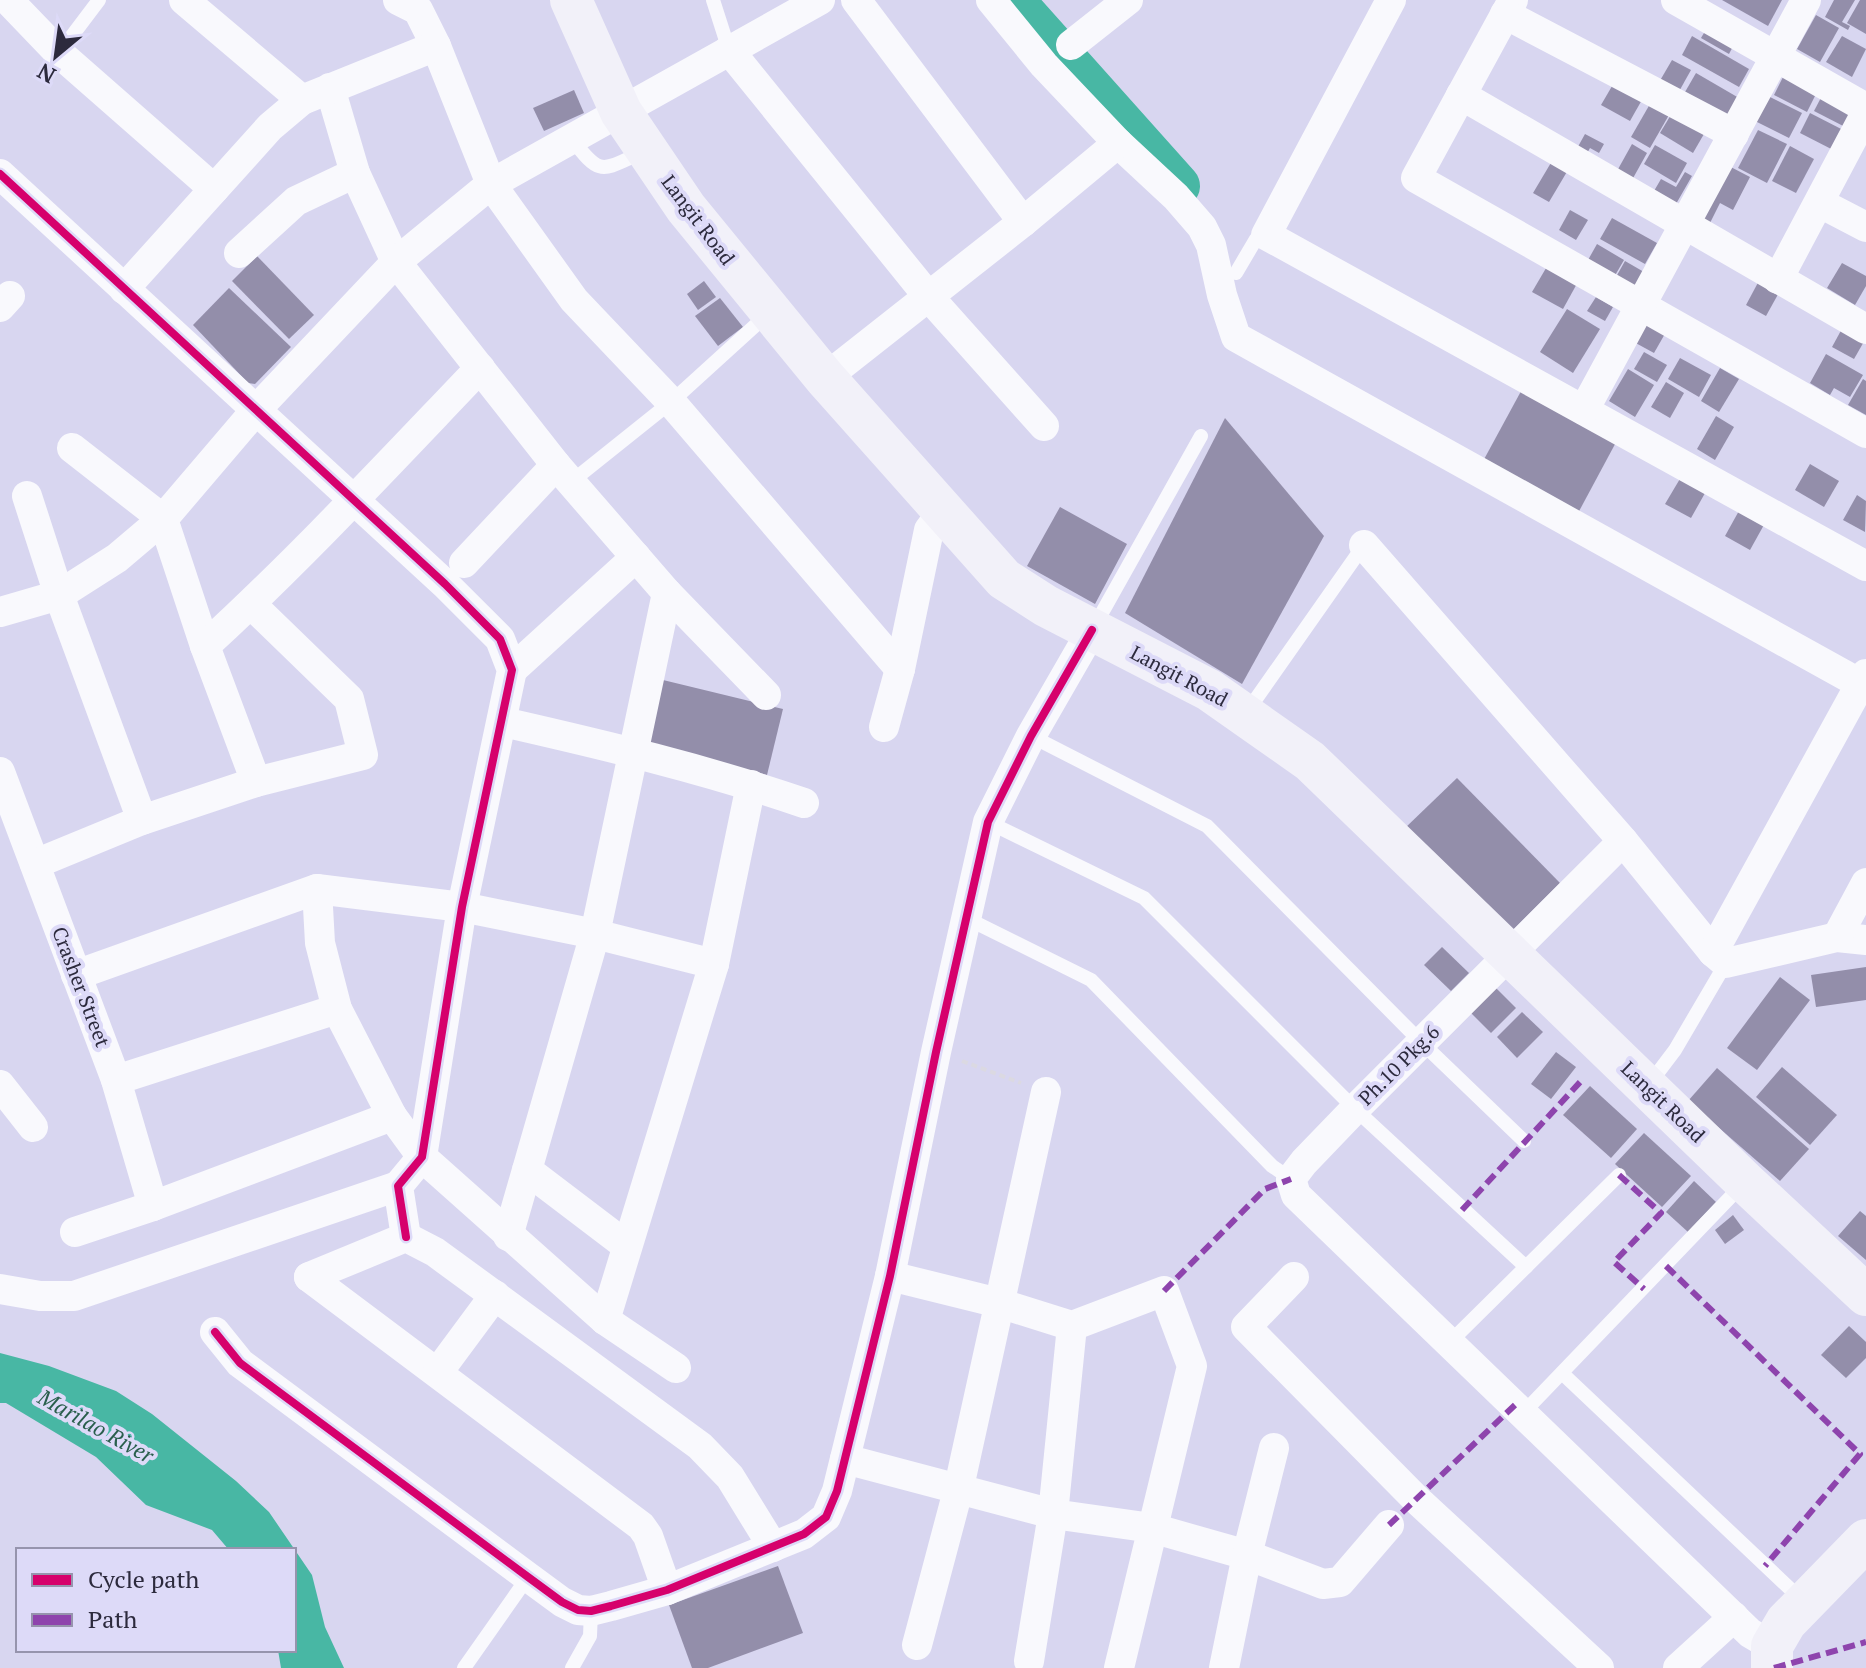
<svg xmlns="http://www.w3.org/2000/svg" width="1866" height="1668" font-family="'PT Serif',serif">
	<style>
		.water { fill: #48b7a4 }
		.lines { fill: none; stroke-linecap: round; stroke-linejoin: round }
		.river { stroke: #48b7a4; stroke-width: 44 }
		.building { fill: #938eaa }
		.path { stroke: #dbd9e2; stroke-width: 4; stroke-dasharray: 6 4; stroke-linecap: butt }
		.service { stroke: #f9f9fd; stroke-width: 14 }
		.minor { stroke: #f9f9fd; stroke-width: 30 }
		.secondary { stroke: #f2f1f9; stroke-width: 42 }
		.quiet { stroke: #8e44ad; stroke-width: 6; stroke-dasharray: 12 6; stroke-linecap: butt }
		.cycleway-casing { stroke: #dddaf8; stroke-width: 13 }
		.cycleway { stroke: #d6006c; stroke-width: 8 }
		.labels { text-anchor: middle; stroke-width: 8; stroke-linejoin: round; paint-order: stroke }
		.street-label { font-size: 20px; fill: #2c2a3d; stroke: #dddaf8 }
		.water-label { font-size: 22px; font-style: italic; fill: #2a5f4d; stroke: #dddaf8 }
	</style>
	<rect width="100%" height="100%" fill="#d8d6f0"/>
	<polygon class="water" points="0,1353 49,1366 116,1391 152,1414 236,1481 269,1512 312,1575 325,1627 344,1668 281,1668 278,1650 294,1650 294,1550 229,1550 212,1530 146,1505 96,1457 6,1403 0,1403"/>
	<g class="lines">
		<polyline class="river" points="1012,0 1178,186"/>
	</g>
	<g class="building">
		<polygon points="1722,0 1782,0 1768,26"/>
		<polygon points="1834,0 1855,0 1842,22 1850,26 1848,30 1825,17"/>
		<polygon points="1860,0 1866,0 1866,34 1847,23"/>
		<polygon points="1816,15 1839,28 1820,62 1797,49"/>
		<polygon points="1711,21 1738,37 1729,54 1701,38"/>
		<polygon points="1692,36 1749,69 1739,87 1682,55"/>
		<polygon points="1842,36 1866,49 1852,77 1826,62"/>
		<polygon points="1672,60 1691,70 1677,95 1658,84"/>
		<polygon points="1786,71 1819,88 1807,112 1774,95"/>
		<polygon points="1696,73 1739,98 1727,117 1685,92"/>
		<polygon points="1615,81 1643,98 1630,121 1601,105"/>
		<polygon points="574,90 584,113 544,131 533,108"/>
		<polygon points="1825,90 1861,109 1851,130 1814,111"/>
		<polygon points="1768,96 1802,113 1789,138 1755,121"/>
		<polygon points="1654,97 1673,108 1650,148 1631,137"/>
		<polygon points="1675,108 1708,127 1693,153 1660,133"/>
		<polygon points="1810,113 1849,133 1839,153 1800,133"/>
		<polygon points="1758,130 1787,144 1767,183 1738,168"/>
		<polygon points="1585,134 1604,144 1599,153 1590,148 1585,157 1575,152"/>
		<polygon points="1632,144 1647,153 1632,180 1617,171"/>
		<polygon points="1655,145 1687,163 1676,183 1644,164"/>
		<polygon points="1790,146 1814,159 1796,193 1772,181"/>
		<polygon points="1555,156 1571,165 1549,202 1533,193"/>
		<polygon points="1725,164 1750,177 1733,210 1720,203 1710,223 1698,216"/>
		<polygon points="1685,172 1692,176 1676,204 1654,191 1661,179 1676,187"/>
		<polygon points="1570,210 1588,220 1576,240 1559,230"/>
		<polygon points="1612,218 1657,243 1645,264 1600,239"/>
		<polygon points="1597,244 1624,260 1610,284 1583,269"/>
		<polygon points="257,256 314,315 289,339 232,281"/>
		<polygon points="1625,261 1644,272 1631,295 1612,284"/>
		<polygon points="1549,263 1579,280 1563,309 1532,292"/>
		<polygon points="1842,263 1866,276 1866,286 1855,305 1827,288"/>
		<polygon points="1761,277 1781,289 1766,316 1746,305"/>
		<polygon points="704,281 716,297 698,310 687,294"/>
		<polygon points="229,288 291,347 255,384 248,383 193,325"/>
		<polygon points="1596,297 1613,307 1605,321 1587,311"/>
		<polygon points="720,298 743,327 718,346 695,316"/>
		<polygon points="1567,309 1600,329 1573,373 1540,352"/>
		<polygon points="1644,319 1666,332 1654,353 1632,341"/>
		<polygon points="1844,325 1866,338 1854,359 1832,347"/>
		<polygon points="1644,352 1667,365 1657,382 1634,369"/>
		<polygon points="1826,354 1863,375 1850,397 1834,388 1830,395 1810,383"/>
		<polygon points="1680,358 1711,375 1699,397 1668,379"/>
		<polygon points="1720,368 1739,379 1719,412 1701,401"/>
		<polygon points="1628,369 1654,385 1635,417 1609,401"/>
		<polygon points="1863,379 1866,381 1866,415 1848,405"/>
		<polygon points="1526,382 1621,433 1577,515 1482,463"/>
		<polygon points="1666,382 1684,393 1670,418 1651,407"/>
		<polygon points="1716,416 1734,427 1715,460 1697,449"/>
		<polygon points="1225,418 1324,536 1242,684 1125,613"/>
		<polygon points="1810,464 1839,481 1824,507 1795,490"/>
		<polygon points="1684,472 1709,486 1691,518 1665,504"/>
		<polygon points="1857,495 1866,501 1865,532 1843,520"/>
		<polygon points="1060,507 1127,544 1095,604 1027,566"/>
		<polygon points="1740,509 1765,523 1750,550 1725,536"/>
		<polygon points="663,680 783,709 767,775 647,746"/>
		<polygon points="1457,778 1560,883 1508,935 1404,829"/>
		<polygon points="1442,947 1469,973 1451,991 1424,965"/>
		<polygon points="1866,967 1866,1000 1816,1007 1811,975"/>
		<polygon points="1780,977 1810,1000 1757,1070 1727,1048"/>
		<polygon points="1493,985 1516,1008 1491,1033 1468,1010"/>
		<polygon points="1522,1012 1543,1032 1517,1058 1497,1037"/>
		<polygon points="1556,1052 1576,1067 1551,1099 1531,1084"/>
		<polygon points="1782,1067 1837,1115 1810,1145 1756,1097"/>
		<polygon points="1717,1068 1809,1149 1780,1181 1688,1101"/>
		<polygon points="1590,1086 1637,1129 1611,1158 1563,1115"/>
		<polygon points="1644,1133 1691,1176 1662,1207 1615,1164"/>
		<polygon points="1694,1181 1716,1202 1688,1232 1666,1212"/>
		<polygon points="1860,1211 1866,1216 1866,1260 1838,1236"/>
		<polygon points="1733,1215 1744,1230 1725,1244 1715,1230"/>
		<polygon points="1849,1326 1866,1342 1866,1358 1846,1378 1821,1355"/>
		<polygon points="778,1566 803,1633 708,1668 692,1668 669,1605"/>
	</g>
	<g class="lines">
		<polyline class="path" points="962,1061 1021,1083"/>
		<g class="service">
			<polyline points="713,0 729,50"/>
			<polyline points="59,53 99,0"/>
			<path d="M572,139C601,178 602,170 643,152"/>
			<polyline points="1236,273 1256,239 1266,235"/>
			<polyline points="571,482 671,402 769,313"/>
			<polyline points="1094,627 1201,436"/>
			<polyline points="1246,713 1364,545"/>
			<polyline points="1031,736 1207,826 1422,1043 1524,1141"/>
			<polyline points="988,822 1144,898 1355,1109 1526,1267"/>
			<polyline points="968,919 1091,980 1272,1166 1291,1179"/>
			<polyline points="1650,1083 1675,1050 1726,963"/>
			<polyline points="1449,1343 1619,1175"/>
			<polyline points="1563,1374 1803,1601"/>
			<polyline points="1524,1412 1742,1185"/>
			<polyline points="464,1668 528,1577"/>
			<polyline points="572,1668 590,1636 591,1611"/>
		</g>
		<g class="minor">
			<polyline points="8,0 59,53 214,189"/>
			<polyline points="184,0 302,100"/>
			<polyline points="398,0 418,10 436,46 491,184 574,300 671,402 900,669"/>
			<polyline points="856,0 1023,222"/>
			<polyline points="991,0 1044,65 1118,143 1176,197 1202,227 1211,245 1222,295 1236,337 1866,687"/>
			<polyline points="1391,0 1266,235 1866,566"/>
			<polyline points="1513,0 1416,178 1866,433"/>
			<polyline points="1676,0 1866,108"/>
			<polyline points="1505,14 1734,134"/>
			<polyline points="1071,45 1128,0"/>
			<polyline points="729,50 928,296 1044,426"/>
			<polyline points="330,88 355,173 396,262 556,465 667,593 766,695"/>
			<polyline points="1461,95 1866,329"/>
			<polyline points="0,174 445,584 500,639 512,670 462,907 422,1157 398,1186 406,1237"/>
			<polyline points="1820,203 1866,227"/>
			<polyline points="239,253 296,201 355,173"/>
			<polyline points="1778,279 1866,113"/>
			<polyline points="124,289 270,127 302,100 436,46"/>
			<polyline points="0,307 10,296"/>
			<polyline points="825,378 1023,222 1118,143"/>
			<polyline points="1584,410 1806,0"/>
			<polyline points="72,448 163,519 205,646 256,782"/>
			<polyline points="27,496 59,595 142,820"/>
			<polyline points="1364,545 1623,841 1713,952 1726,963 1837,937 1866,940"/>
			<polyline points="464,563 556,465"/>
			<polyline points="0,612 59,595 117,558 163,519 256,410 396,262 491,184 820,0"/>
			<path d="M205,646C301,558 390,462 480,368"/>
			<polyline points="512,670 636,557"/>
			<path d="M503,722C604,745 705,769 804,803"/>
			<polyline points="884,727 900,669 929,530 943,511"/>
			<polyline points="0,772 116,1080 153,1206"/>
			<polyline points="1623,841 1355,1109 1304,1162 1291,1179 1296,1195 1750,1633 1772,1646"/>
			<polyline points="35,864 142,820 256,782 363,755 349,699 251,604"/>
			<polyline points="317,889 320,943 337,1009 392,1116 422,1157 605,1320 676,1368"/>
			<polyline points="1837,937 1866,883"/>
			<polyline points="1713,952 1866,674"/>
			<polyline points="76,975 317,889 462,907 595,934 714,964"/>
			<polyline points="116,1080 337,1009"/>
			<polyline points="0,1085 33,1127"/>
			<polyline points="527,1170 627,1246"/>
			<polyline points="75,1232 153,1206 392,1116"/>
			<polyline points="508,1236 595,934 667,593"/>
			<polyline points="890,1276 999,1303 1072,1326 1164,1291 1192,1366 1119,1668"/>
			<polyline points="309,1277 406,1237 435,1252 700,1446 730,1477 773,1547"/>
			<polyline points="309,1277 641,1526 648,1536 667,1590"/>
			<polyline points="1294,1277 1246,1327 1415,1498 1599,1668"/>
			<polyline points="0,1289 40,1296 74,1296 398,1186"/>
			<polyline points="605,1320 714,964 751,785"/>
			<polyline points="215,1332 240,1363 528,1577 562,1602 578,1610 591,1611 611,1606 667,1590 804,1534 826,1517 837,1491 890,1276 936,1052 988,822 1031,736 1092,630"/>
			<polyline points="438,1372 495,1295"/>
			<polyline points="845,1459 1053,1514 1152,1528 1247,1555 1323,1584 1340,1582 1389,1525"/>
			<polyline points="917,1645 959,1487 1046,1092"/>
			<polyline points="1029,1661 1053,1514 1072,1326"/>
			<polyline points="1224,1668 1247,1555 1274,1448"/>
			<polyline points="1678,1668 1734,1617"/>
		</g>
		<g class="secondary">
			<polyline points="571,0 621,112 686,208 825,378 1004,579 1046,606 1209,690 1310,761 1745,1182 1866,1295"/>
			<polyline points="1772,1668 1772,1646 1786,1622 1866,1540"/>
		</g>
		<g class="quiet">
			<polyline points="1619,1175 1661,1213 1614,1262 1644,1289"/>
			<polyline points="1462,1210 1582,1080"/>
			<polyline points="1666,1266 1860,1454 1765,1566"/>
			<polyline points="1164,1291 1265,1189 1291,1179"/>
			<polyline points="1389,1525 1516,1404"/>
			<polyline points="1774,1668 1866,1642"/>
		</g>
		<g class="cycleway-casing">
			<g id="cycleway">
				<polyline points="0,174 445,584 500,639 512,670 462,907 422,1157 398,1186 406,1237"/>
				<polyline points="215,1332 240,1363 528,1577 562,1602 578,1610 591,1611 611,1606 667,1590 804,1534 826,1517 837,1491 890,1276 936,1052 988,822 1031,736 1092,630"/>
			</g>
		</g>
		<use href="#cycleway" class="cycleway"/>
	</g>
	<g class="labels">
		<g class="street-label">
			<text transform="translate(698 220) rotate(53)" y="7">Langit Road</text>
			<text transform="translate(1179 676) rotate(28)" y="7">Langit Road</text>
			<text transform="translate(81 987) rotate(69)" y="7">Crasher Street</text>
			<text transform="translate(1399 1065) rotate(-45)" y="7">Ph.10 Pkg.6</text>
			<text transform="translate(1663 1102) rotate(44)" y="7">Langit Road</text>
		</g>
		<g class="water-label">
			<text transform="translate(96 1426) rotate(29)" y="8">Marilao River</text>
		</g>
	</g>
	<rect x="16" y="1548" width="280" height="104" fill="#dddaf8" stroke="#9694ad" stroke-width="2"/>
	<rect x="32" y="1574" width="40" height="12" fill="#d6006c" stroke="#9694ad" stroke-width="2"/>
	<text x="88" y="1588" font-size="24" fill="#2c2a3d">Cycle path</text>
	<rect x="32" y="1614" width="40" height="12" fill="#8e44ad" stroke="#9694ad" stroke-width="2"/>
	<text x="88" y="1628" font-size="24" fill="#2c2a3d">Path</text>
	<g transform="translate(56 56) rotate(209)" stroke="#dddaf8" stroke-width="6" paint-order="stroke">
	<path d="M0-6L14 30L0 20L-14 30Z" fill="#2c2a3d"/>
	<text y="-12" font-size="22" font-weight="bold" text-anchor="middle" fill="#2c2a3d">N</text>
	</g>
</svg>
